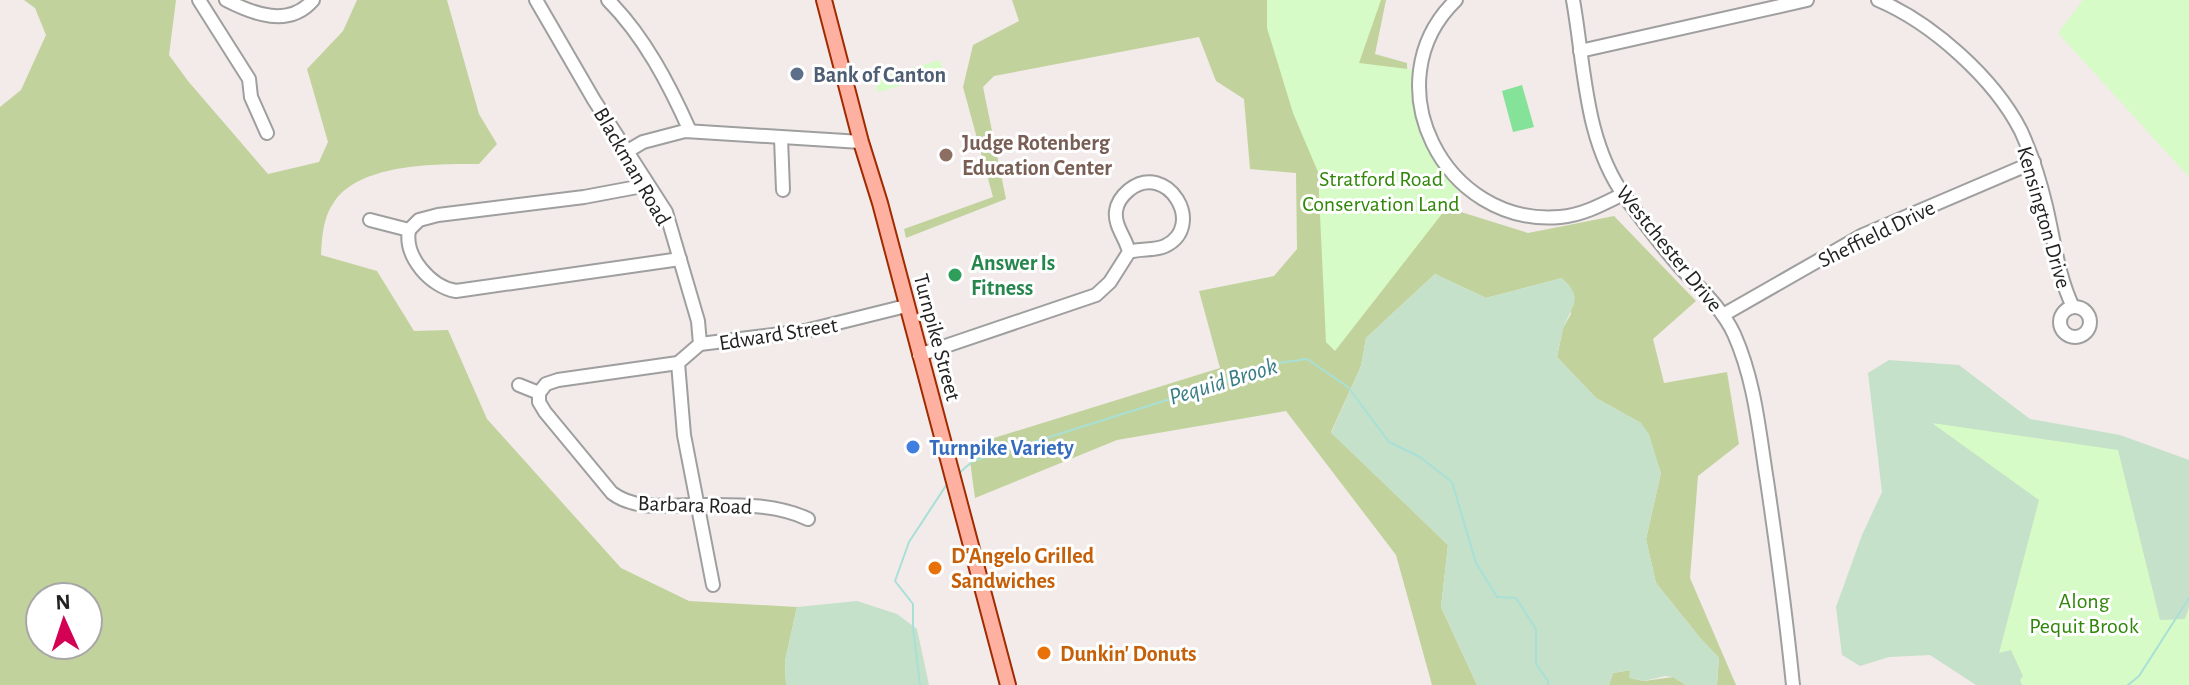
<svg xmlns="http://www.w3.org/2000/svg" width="2189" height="685" font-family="'Alegreya Sans',sans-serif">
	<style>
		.forest { fill: #c2d29c; fill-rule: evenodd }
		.wetland { fill: #c5e1c9 }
		.park { fill: #d7fbc6 }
		.pitch { fill: #85e299 }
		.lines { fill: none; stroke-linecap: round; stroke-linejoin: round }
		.stream { stroke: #a8e0d7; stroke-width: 2 }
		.minor-casing { stroke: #9f9f9f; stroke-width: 16 }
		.major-casing { stroke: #a02b00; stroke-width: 18 }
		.minor { stroke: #fff; stroke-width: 12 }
		.major { stroke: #ffb1a1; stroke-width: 14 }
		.service-dot { fill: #5c6f8a; stroke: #fff; stroke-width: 3 }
		.education-dot { fill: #8d6e63; stroke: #fff; stroke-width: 3 }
		.leisure-dot { fill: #2e9e5b; stroke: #fff; stroke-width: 3 }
		.shop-dot { fill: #3f7fe0; stroke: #fff; stroke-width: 3 }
		.food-dot { fill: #e8710a; stroke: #fff; stroke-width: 3 }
		.labels { text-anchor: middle; stroke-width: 6; stroke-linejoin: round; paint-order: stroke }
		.service-label { font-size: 22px; font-weight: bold; fill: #4e5e75; stroke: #fff; text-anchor: start }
		.education-label { font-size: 22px; font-weight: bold; fill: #785e54; stroke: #fff; text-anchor: start }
		.street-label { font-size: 22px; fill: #222; stroke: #fff }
		.park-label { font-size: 22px; fill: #308709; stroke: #fff }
		.leisure-label { font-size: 22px; font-weight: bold; fill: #27864d; stroke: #fff; text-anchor: start }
		.shop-label { font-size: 22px; font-weight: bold; fill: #366cbe; stroke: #fff; text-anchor: start }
		.food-label { font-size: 22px; font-weight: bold; fill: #c56008; stroke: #fff; text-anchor: start }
		.water-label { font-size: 24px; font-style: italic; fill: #397d84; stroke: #fff }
	</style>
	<rect width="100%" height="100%" fill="#f2ebe9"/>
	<g class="forest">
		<path d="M24,0H176L169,55L188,81L268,174L319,162L328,142L307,69L343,31L357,0H447L479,114L497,144L479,164C437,164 360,163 334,202C323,218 322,236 321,255L377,271L414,331L448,330L487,419L621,568L689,601L797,607L785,661L786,685H0V107L21,90L46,35L35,8ZM40,597H88V645H40Z"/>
		<polygon points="1012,0 1386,0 1375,54 1407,63 1409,134 1461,212 1528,233 1614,216 1696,301 1653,339 1664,383 1727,372 1739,444 1698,476 1690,578 1736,685 1717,685 1719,658 1701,639 1656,583 1646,539 1661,473 1641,423 1596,398 1557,357 1563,328 1571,314 1562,278 1486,298 1435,274 1366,338 1361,366 1331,432 1448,545 1441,607 1477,685 1432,685 1396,555 1286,411 1117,440 975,498 968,446 1220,368 1199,291 1274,276 1297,249 1296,173 1250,169 1244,99 1216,81 1199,37 994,76 983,87 1006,199 906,238 904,229 993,197 963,87 973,45 1019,21"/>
		<polygon points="1631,670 1630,678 1644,681 1673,677 1686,685 1609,685 1613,673"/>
	</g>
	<g class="wetland">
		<path d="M1435,274L1486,298L1562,278C1586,300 1570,306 1563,330C1560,339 1559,348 1557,357L1596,398L1641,423L1649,434L1661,473L1646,539L1656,583L1701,639L1719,658L1717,685H1686L1673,677L1665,676L1644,681L1629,678L1630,670L1613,673L1609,685H1477L1441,607L1448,545L1331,433L1361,366L1366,338Z"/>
		<polygon points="1889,360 1959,365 2030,419 2120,435 2189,460 2189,685 1976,685 1930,655 1889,657 1860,666 1842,655 1836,607 1862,535 1882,492 1868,373"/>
		<polygon points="857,601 897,614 917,629 929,685 786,685 785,661 797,607"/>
	</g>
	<g class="park">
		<path d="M1267,0H1381L1359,63L1416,70C1408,118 1429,156 1459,192L1335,351L1326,342L1318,172L1293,113L1267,28Z"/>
		<polygon points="2083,0 2189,0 2189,177 2058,33"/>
		<polygon points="940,60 944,73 878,92 874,79"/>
		<polygon points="1932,423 2118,450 2160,620 2185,619 2189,607 2189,685 2022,685 2020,680 2023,676 2011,650 1999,653 2039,500"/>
	</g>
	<polygon class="pitch" points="1522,85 1534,127 1513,132 1502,91"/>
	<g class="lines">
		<g class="stream">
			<polyline points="958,474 973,461 1199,390 1271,364 1307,359 1348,387 1389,442 1420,457 1452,482 1476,563 1497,597 1516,598 1536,629 1536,664 1548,681 1548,685"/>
			<polyline points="920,685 913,628 913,604 895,581 909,542 947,484"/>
			<polyline points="2128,685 2139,676 2189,598"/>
		</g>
		<g class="minor-casing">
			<g id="minor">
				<polyline points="199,0 249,79 251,97 267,133"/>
				<path d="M226,0C253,14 289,28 313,0"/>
				<polyline points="536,0 594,100 666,212 698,321 700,344"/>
				<path d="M608,0C644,36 669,84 690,131"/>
				<path d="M1456,0C1371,82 1444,227 1560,217C1583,215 1603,204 1623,194"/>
				<path d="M1573,0C1585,67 1584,140 1625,197C1643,221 1661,246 1681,268C1700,289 1722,308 1734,334C1755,381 1759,431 1767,481C1777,549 1786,617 1793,685"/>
				<path d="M1878,0C1932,23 1994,78 2021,131C2032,155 2040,181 2046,206C2054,240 2058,276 2073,307"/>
				<polyline points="1580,51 1807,0"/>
				<polyline points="781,138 783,190"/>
				<polyline points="626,152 643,142 685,131 861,142"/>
				<polyline points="370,220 409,230 419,220 438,215 584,197 648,185"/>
				<path d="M409,230C404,257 431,287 456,291L680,259"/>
				<circle cx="2075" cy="322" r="15"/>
				<polyline points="1723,315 1863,235 2034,162"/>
				<path d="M919,355L1096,295L1110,282L1129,252C1141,248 1154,251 1165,246C1207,226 1167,160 1129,190C1123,195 1117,203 1116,211C1114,226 1126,238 1129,252"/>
				<polyline points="678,363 684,435 713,585"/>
				<polyline points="519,385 539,393 546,384 558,380 678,363 700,344 805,331 906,306"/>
				<path d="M539,393V402L545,412L612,493C636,511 668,505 697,505C735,505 774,503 808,519"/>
			</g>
		</g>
		<g class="major-casing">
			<polyline id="major" points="824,0 861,142 880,203 1008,685"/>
		</g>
		<use href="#minor" class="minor"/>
		<use href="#major" class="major"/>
	</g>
	<circle class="service-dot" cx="797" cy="74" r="8"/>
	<circle class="education-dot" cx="946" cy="155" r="8"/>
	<circle class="leisure-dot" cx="955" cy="275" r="8"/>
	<circle class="shop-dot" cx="913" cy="447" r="8"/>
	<g class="food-dot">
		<circle cx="935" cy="568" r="8"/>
		<circle cx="1044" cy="653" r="8"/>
	</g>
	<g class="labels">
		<g class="service-label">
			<text x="813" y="82">Bank of Canton</text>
		</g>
		<g class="education-label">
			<text x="962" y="150">Judge Rotenberg<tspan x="962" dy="25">Education Center</tspan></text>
		</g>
		<g class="street-label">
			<text transform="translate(633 166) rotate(60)" y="8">Blackman Road</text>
			<text transform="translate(2045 217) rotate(74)" y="8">Kensington Drive</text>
			<text transform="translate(1876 233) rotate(-26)" y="8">Sheffield Drive</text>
			<text transform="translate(1670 248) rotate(51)" y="8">Westchester Drive</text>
			<text transform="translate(778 333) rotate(-9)" y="8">Edward Street</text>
			<text transform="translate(938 337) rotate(75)" y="8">Turnpike Street</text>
			<text transform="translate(695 504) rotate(2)" y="8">Barbara Road</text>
		</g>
		<g class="park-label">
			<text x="1381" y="186">Stratford Road<tspan x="1381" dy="25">Conservation Land</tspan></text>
			<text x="2084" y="608">Along<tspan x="2084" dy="25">Pequit Brook</tspan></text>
		</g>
		<g class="leisure-label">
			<text x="971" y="270">Answer Is<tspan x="971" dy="25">Fitness</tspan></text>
		</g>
		<g class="shop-label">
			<text x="929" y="455">Turnpike Variety</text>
		</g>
		<g class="food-label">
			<text x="951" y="563">D'Angelo Grilled<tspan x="951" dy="25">Sandwiches</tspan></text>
			<text x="1060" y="661">Dunkin' Donuts</text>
		</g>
		<g class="water-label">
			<text transform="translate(1223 381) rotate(-17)" y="8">Pequid Brook</text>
		</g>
	</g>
	<g transform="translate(64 621) rotate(357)"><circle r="38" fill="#ffffff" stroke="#a7a7a7" stroke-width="2"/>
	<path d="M0-6L14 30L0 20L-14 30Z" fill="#d40054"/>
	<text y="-12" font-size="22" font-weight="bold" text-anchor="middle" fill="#222222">N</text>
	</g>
</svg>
